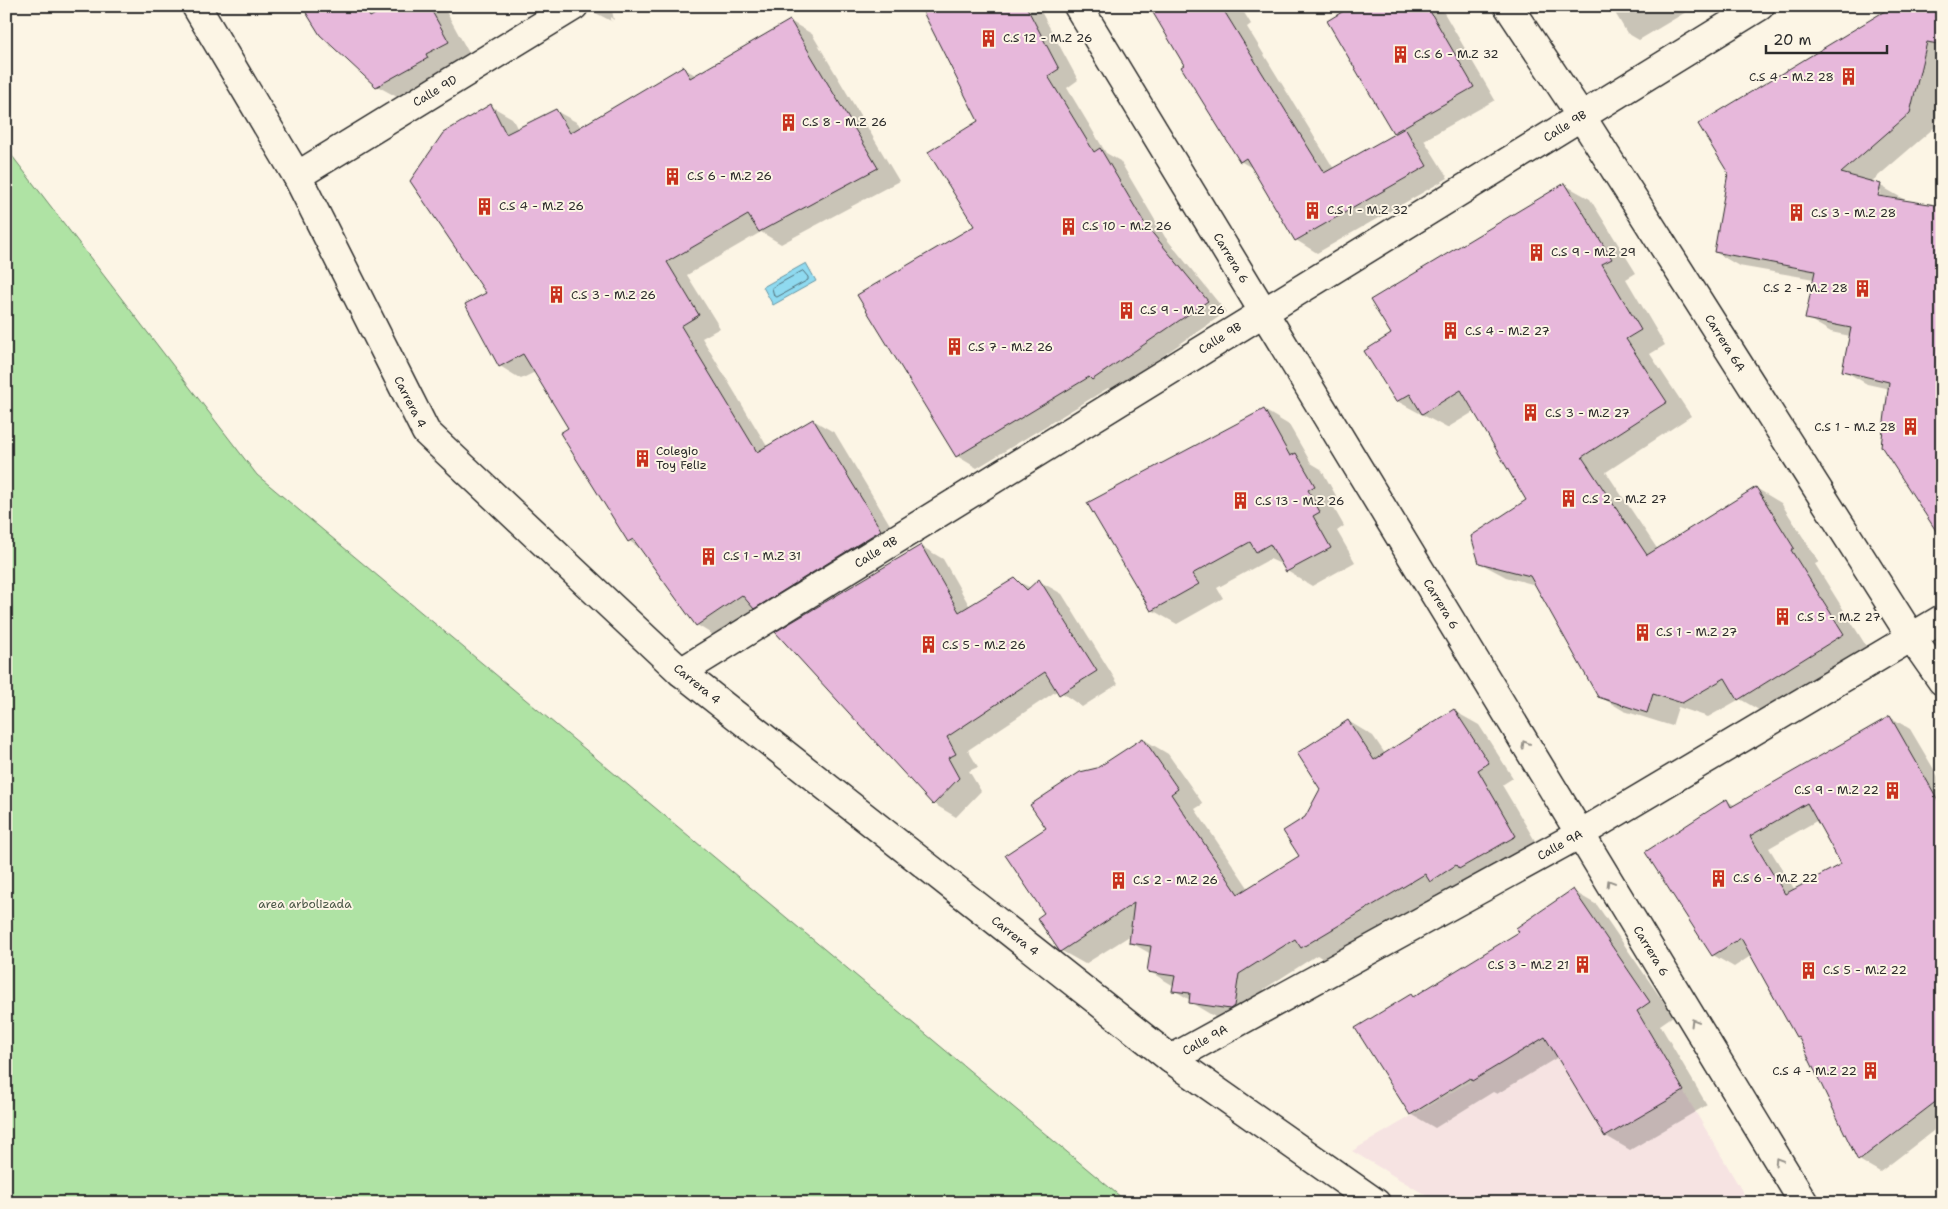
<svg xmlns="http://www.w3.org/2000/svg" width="1948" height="1209" viewBox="0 0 1948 1209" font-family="'Shantell Sans',sans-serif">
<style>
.built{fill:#f6e3e2}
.green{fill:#afe3a4;stroke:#6d8768}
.water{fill:#8fdaf0;stroke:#6794a1}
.shadow{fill:#0003;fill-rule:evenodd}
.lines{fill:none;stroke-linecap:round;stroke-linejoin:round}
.shore{stroke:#53717a;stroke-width:1}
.building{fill:#e7b8db;stroke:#2b2b2b;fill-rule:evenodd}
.minor-casing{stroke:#2b2b2b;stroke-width:31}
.major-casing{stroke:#2b2b2b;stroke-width:31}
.minor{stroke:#fcf5e5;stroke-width:28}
.major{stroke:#fcf5e5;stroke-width:28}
.oneway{stroke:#949088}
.labels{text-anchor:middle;stroke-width:4;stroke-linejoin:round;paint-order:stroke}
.poi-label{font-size:12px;fill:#2b2b2b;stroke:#fcf5e5;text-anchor:start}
.street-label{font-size:12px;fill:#2b2b2b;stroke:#fcf5e5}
.park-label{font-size:12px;fill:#4c5949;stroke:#fcf5e5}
</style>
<rect width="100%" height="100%" fill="#fcf5e5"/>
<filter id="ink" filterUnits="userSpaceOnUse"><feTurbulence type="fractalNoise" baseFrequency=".02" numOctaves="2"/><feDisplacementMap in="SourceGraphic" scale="10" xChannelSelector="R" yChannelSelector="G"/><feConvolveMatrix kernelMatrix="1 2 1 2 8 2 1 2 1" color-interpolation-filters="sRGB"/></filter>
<g filter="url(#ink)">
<path class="built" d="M1471,964L1641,1019L1749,1203H1439L1352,1151L1522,1051Z"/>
<path class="green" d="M6,148L257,475L1128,1203H6Z"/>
<path class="water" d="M806,263L816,281L773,305L763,287Z"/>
<path class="shadow" d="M303,6H443L470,55L447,67L449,71L399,98L377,86Z
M589,6H611L614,20L610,17V20L613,22L590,10Z
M921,6H1038L1078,80L1067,88L1106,153L1120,161L1165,237L1226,312L1112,391L1108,388L977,468L957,456L859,296L976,226L980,121Z
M1150,6H1240L1251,24L1247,27L1334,169L1396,134L1393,132L1337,6H1440L1495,100L1424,140L1448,178L1317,253L1296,240L1254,169L1240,161Z
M1611,6H1696L1639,40L1627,33Z
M1942,6V95L1935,127L1870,183L1881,186L1905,200L1890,389L1867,384L1843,370L1850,336L1831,332L1807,318L1814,279L1739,266L1715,252ZM1878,190H1881L1878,203L1875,202Z
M790,21L812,34L899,181L781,244L761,232L687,275L720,328L702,338L768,448L813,420L835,433L901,543L718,638L697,625L643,550L629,541L570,428L535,372L521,379L500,366L487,293L491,106L512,118L518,130L556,111L578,123L581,128L683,68L697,76Z
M1565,185L1590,199L1636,273L1626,279L1665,345L1650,354L1691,416L1606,472L1658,550L1756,488L1781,503L1819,562L1815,564L1868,649L1764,713L1740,699L1708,717L1678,707L1672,726L1624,711L1599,696L1536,585L1506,577L1480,563L1527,500L1475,411L1447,428L1397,401L1393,334Z
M1264,410L1289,425L1311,463L1321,469L1339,501L1332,505L1344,526L1337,531L1355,562L1312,586L1287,571L1283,565L1270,559L1217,588L1223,598L1177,624L1152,610Z
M921,546L943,559L970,607L1015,580L1031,588L1039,581L1062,594L1118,684L1082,707L1058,690L968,750L978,767L969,771L981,791L956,817L934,804L777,632Z
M1454,711L1479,725L1513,778L1502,785L1541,851L1456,896L1447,890L1328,962L1317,955L1264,989L1259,1021L1256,1023L1215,1017L1190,1002V1000L1174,990V986L1149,971L1151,954L1130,942L1131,935L1085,964L1060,950L1046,914L1048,828L1097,769L1143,739L1168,754L1203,804L1195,809L1249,889L1301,857L1306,818L1322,789L1348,721L1373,736L1386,755Z
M1890,717L1910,729L1942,783V1124L1880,1172L1859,1160L1801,1038L1797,1036L1752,955L1734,967L1713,955L1647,853L1727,801L1736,806ZM1818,820L1843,865L1795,890L1769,848Z
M1573,891L1597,905L1673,1016L1660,1025L1707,1105L1630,1150L1606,1136L1558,1057L1497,1094L1493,1092L1435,1128L1411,1114V996L1415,998L1521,932Z"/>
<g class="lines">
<path class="shore" d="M803,271L808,277V280L777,297L774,296L772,288Z"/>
</g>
<path class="building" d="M302,6H363L370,17L390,6H429L449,42L426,54L428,58L376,87L320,35Z
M920,6H1026L1059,69L1048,76L1094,152L1100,148L1145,224L1208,301L1092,380L1089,377L956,457L857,295L974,226L928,152L978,121Z
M1149,6H1221L1324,173L1405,128L1427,166L1295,241L1246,158L1240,162L1181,67L1184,65Z
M1352,6H1427L1474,87L1393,133L1327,21Z
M1893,6H1942L1938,44L1927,42L1910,113L1841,173L1881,184L1878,196L1942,206V540L1881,446L1889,382L1842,371L1851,328L1805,319L1815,271L1714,252L1728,173L1698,124Z
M790,20L878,168L759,232L748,215L667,262L699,315L681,326L757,452L813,419L881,530L754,609L742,595L696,626L633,539L628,542L560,433L568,428L523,354L499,367L465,304L486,293L410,181L443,133L491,104L506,134L556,109L570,133L683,66L690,78Z
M1565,183L1612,259L1602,264L1641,330L1626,339L1667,402L1582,457L1647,555L1756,487L1794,548L1791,550L1844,634L1738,700L1725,678L1682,703L1653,694L1647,713L1598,697L1530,576L1479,563L1471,536L1526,500L1461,390L1422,414L1410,394L1396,402L1364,351L1391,334L1370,300Z
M1264,409L1290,456L1296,453L1315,486L1308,490L1320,512L1313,516L1331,548L1286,572L1270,544L1256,552L1250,542L1192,574L1199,584L1151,611L1087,503Z
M921,545L959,612L1015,578L1027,590L1039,579L1097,671L1059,695L1045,672L947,737L956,754L948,758L959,778L933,805L775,632Z
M1454,709L1489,763L1478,770L1516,836L1459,869L1456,865L1430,882L1425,874L1301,948L1295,939L1239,974L1234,1006L1230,1009L1189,1003L1190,993L1172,991L1175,976L1147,972L1151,946L1129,943L1134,903L1060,952L1037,918L1044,913L1005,855L1046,828L1030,805L1080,772L1097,768L1143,738L1178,789L1171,794L1238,894L1299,856L1283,831L1305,817L1320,789L1297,753L1348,720L1374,760Z
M1890,716L1942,807V1097L1858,1161L1798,1036L1796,1037L1741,938L1712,956L1645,852L1727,799L1731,807ZM1807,803L1841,864L1785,894L1750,836Z
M1573,889L1650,1002L1637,1011L1684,1091L1605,1137L1545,1037L1472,1081L1470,1078L1410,1115L1355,1028L1411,994L1413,997L1519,932L1516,928Z"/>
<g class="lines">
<defs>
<path id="minor" d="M1078,6L1804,1203
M1508,6L1581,116L1912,638L1942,681
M297,176L574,6
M681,672L1760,6
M1171,1059L1580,834L1942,619"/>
<path id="major" d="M196,6L297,176L426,432L681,672L1171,1059L1376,1203"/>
</defs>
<use href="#minor" class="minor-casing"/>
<use href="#major" class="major-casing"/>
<use href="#minor" class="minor"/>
<use href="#major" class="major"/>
</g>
<defs><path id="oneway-chevron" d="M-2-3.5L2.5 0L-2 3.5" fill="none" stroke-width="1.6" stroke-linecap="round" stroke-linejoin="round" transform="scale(1.25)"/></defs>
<g class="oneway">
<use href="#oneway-chevron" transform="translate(1525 744) rotate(-121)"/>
<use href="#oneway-chevron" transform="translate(1610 883) rotate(-121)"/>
<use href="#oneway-chevron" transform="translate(1694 1022) rotate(-121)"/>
<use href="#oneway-chevron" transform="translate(1778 1161) rotate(-121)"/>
</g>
</g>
<defs>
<symbol id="building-bare" viewBox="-9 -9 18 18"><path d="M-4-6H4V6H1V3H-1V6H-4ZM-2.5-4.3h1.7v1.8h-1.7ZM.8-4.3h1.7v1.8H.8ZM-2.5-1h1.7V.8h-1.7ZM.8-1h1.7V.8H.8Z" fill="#c8321e" stroke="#fcf5e5" stroke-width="2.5" paint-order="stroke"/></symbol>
</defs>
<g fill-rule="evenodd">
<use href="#building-bare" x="976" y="26" width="25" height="25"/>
<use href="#building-bare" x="1388" y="42" width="25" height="25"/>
<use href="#building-bare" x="1836" y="64" width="25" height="25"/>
<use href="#building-bare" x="776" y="110" width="25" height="25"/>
<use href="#building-bare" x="660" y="164" width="25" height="25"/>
<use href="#building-bare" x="472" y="194" width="25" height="25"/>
<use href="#building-bare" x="1300" y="198" width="25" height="25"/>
<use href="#building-bare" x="1784" y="200" width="25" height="25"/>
<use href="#building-bare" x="1056" y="214" width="25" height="25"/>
<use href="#building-bare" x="1524" y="240" width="25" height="25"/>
<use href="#building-bare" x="1850" y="276" width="25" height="25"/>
<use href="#building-bare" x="544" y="282" width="25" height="25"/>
<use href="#building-bare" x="1114" y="298" width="25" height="25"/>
<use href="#building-bare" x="1438" y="318" width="25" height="25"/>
<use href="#building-bare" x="942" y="334" width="25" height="25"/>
<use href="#building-bare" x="1518" y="400" width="25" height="25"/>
<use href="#building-bare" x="1898" y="414" width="25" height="25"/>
<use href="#building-bare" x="630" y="446" width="25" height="25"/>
<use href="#building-bare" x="1556" y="486" width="25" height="25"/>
<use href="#building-bare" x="1228" y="488" width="25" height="25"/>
<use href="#building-bare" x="696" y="544" width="25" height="25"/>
<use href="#building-bare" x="1770" y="604" width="25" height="25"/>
<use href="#building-bare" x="1630" y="620" width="25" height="25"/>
<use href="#building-bare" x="916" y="632" width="25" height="25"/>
<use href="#building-bare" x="1880" y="778" width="25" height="25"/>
<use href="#building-bare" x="1706" y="866" width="25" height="25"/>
<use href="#building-bare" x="1106" y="868" width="25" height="25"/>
<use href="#building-bare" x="1570" y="952" width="25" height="25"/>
<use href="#building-bare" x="1796" y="958" width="25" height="25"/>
<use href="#building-bare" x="1858" y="1058" width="25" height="25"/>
</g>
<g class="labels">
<g class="poi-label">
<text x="1003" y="42">C.S 12 - M.Z 26</text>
<text x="1414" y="58">C.S 6 - M.Z 32</text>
<text x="1834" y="81" text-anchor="end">C.S 4 - M.Z 28</text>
<text x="802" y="126">C.S 8 - M.Z 26</text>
<text x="687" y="180">C.S 6 - M.Z 26</text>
<text x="499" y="210">C.S 4 - M.Z 26</text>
<text x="1327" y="214">C.S 1 - M.Z 32</text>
<text x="1811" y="217">C.S 3 - M.Z 28</text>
<text x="1082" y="230">C.S 10 - M.Z 26</text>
<text x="1551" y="256">C.S 9 - M.Z 29</text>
<text x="1848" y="292" text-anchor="end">C.S 2 - M.Z 28</text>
<text x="571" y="299">C.S 3 - M.Z 26</text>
<text x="1140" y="314">C.S 9 - M.Z 26</text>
<text x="1465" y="335">C.S 4 - M.Z 27</text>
<text x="968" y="351">C.S 7 - M.Z 26</text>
<text x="1545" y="417">C.S 3 - M.Z 27</text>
<text x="1896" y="431" text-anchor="end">C.S 1 - M.Z 28</text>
<text x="656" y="455">Colegio<tspan x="656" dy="14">Toy Feliz</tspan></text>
<text x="1582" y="503">C.S 2 - M.Z 27</text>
<text x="1255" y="505">C.S 13 - M.Z 26</text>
<text x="723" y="560">C.S 1 - M.Z 31</text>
<text x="1797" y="621">C.S 5 - M.Z 27</text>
<text x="1656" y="636">C.S 1 - M.Z 27</text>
<text x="942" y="649">C.S 5 - M.Z 26</text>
<text x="1879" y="794" text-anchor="end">C.S 9 - M.Z 22</text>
<text x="1733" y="882">C.S 6 - M.Z 22</text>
<text x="1133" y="884">C.S 2 - M.Z 26</text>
<text x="1569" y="969" text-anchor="end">C.S 3 - M.Z 21</text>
<text x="1823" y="974">C.S 5 - M.Z 22</text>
<text x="1857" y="1075" text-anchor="end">C.S 4 - M.Z 22</text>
</g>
<g class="street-label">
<text transform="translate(435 91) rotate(-31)" y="4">Calle 9D</text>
<text transform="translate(1565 126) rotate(-32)" y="4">Calle 9B</text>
<text transform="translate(1231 258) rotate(59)" y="4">Carrera 6</text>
<text transform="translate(1220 338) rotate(-32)" y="4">Calle 9B</text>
<text transform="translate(1725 343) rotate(58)" y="4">Carrera 6A</text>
<text transform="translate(410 402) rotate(63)" y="4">Carrera 4</text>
<text transform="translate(876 552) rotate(-32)" y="4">Calle 9B</text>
<text transform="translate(1441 604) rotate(59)" y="4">Carrera 6</text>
<text transform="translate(697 684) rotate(39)" y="4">Carrera 4</text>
<text transform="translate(1560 845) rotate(-29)" y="4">Calle 9A</text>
<text transform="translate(1015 936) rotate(38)" y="4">Carrera 4</text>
<text transform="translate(1651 951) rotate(59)" y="4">Carrera 6</text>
<text transform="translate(1205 1040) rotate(-29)" y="4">Calle 9A</text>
</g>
<g class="park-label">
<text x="305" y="908">area arbolizada</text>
</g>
</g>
<rect width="1948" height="1209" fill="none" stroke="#fcf5e5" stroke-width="25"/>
<rect x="12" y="12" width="1923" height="1184" fill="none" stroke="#2b2b2b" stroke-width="2" filter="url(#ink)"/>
<path d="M1766 45v8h121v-8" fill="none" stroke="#2b2b2b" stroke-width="2.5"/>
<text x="1773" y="45" font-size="15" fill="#2b2b2b" stroke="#fcf5e5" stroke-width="4" paint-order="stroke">20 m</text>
</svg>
